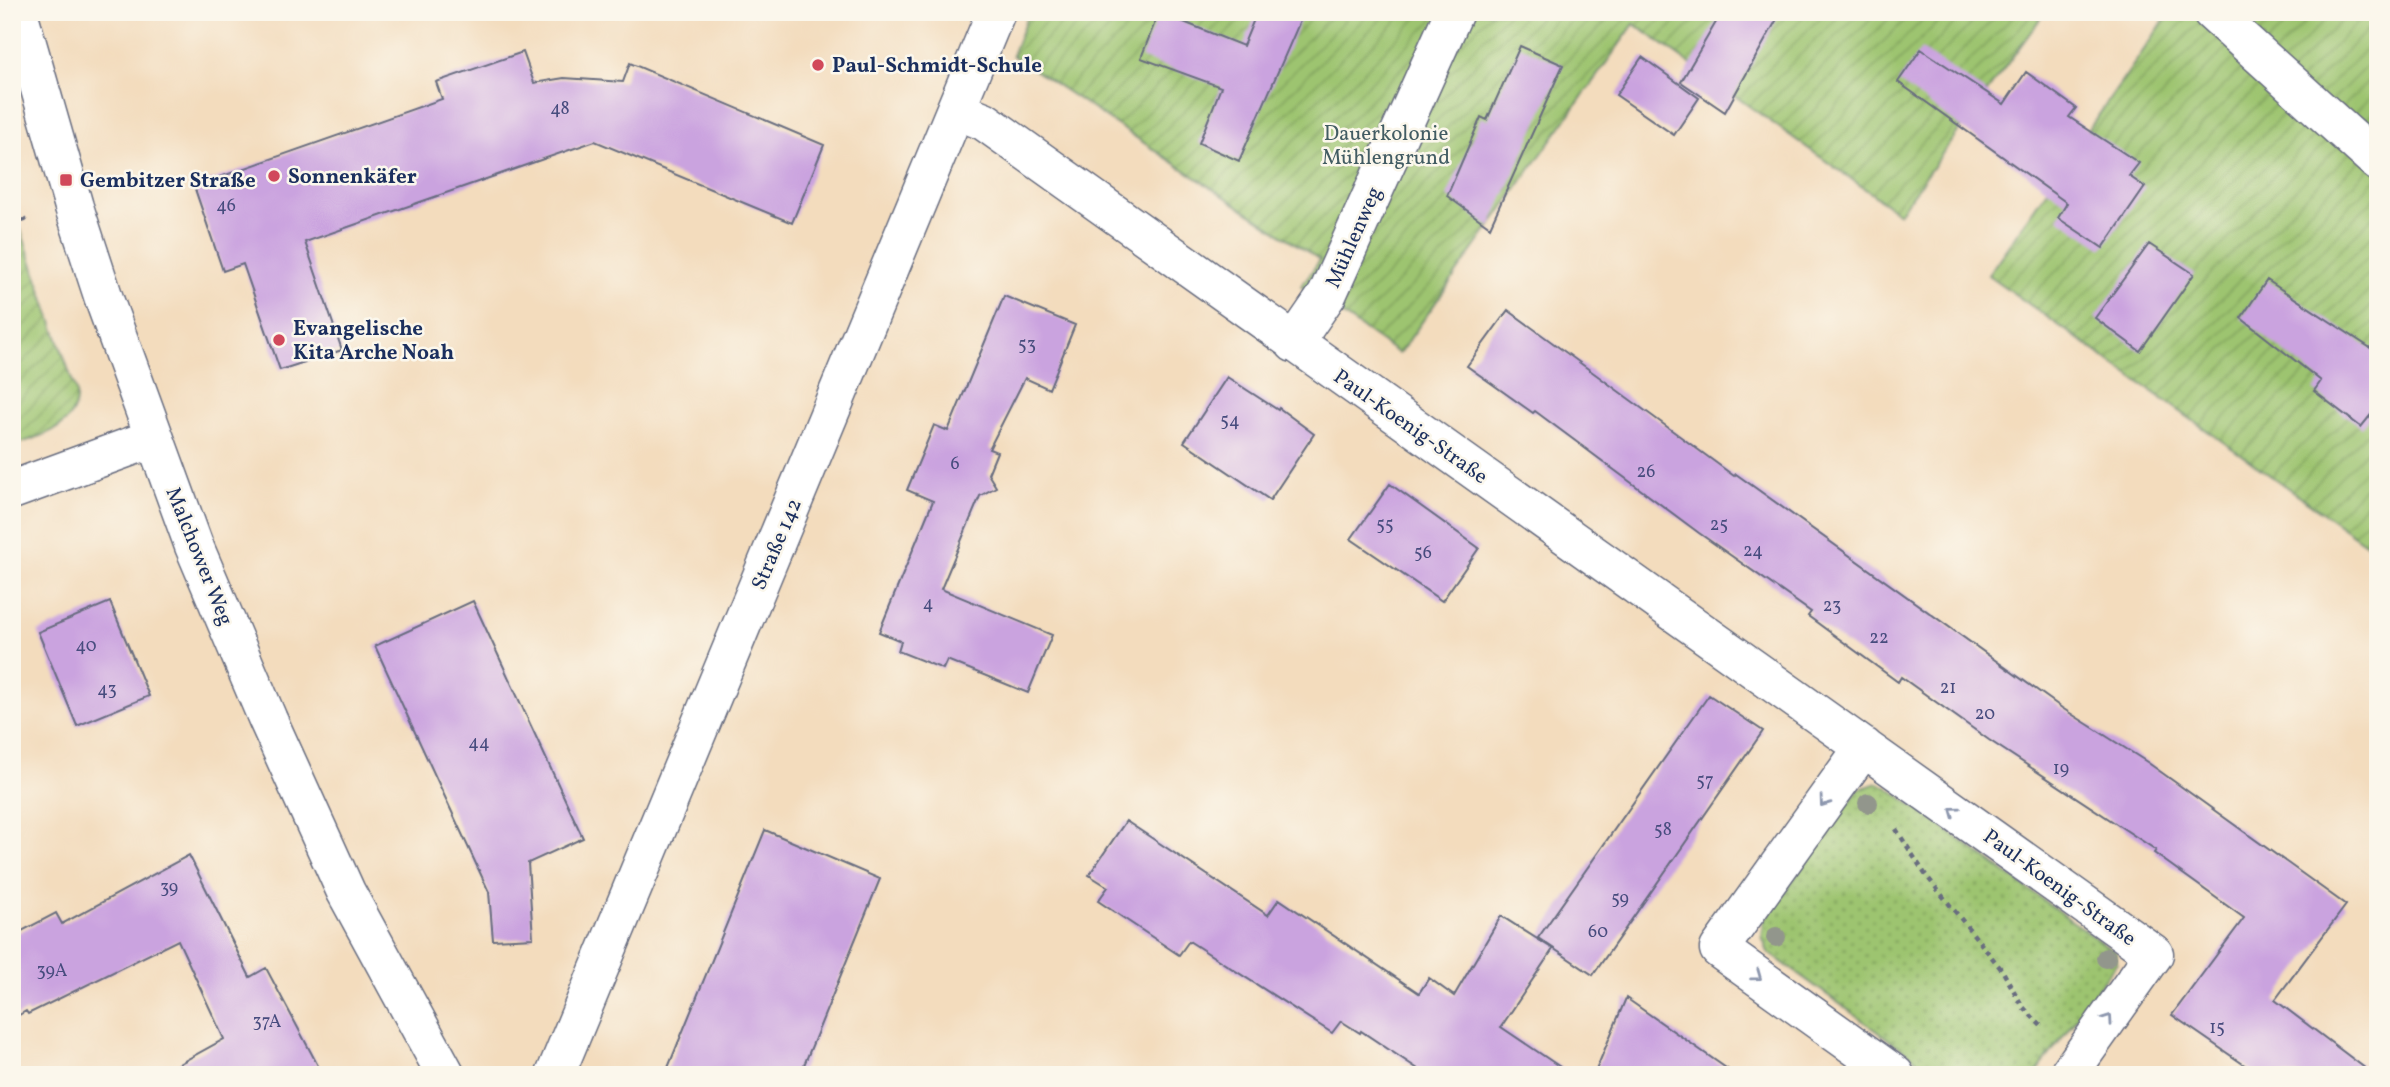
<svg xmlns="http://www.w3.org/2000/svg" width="2390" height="1087" viewBox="0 0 2390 1087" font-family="Vollkorn,serif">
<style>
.grass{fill:url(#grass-dots);stroke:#5c7a66;stroke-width:2}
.garden{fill:url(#garden-furrows);stroke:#5c7a66;stroke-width:2}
.building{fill:#caa3df}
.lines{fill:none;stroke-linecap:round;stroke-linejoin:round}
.minor-casing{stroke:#676c7f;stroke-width:41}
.path{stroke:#676c7f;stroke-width:4.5;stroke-dasharray:5 5;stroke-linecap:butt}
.minor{stroke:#fff;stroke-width:38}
.tree{fill:#92968c}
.oneway{stroke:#8d97ae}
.poi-dot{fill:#d1495b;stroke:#fbf7ec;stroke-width:2.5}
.labels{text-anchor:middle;stroke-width:5;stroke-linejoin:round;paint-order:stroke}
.number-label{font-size:18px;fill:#474c7e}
.poi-label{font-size:21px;font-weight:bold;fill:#1b2f5e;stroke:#fbf7ec;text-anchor:start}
.park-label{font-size:21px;fill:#425c63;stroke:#fbf7ec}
.street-label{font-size:21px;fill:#1b2f5e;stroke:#fbf7ec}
</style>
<defs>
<pattern id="grass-dots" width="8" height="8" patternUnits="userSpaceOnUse" patternTransform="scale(1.75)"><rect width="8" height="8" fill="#9dc46f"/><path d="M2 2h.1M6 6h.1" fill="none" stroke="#7fa05e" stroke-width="1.8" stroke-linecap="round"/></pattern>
<pattern id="garden-furrows" width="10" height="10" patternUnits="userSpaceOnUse" patternTransform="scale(1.75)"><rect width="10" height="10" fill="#9dc46f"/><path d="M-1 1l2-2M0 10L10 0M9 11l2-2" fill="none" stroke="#7fa05e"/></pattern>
</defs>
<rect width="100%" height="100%" fill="#fbf7ec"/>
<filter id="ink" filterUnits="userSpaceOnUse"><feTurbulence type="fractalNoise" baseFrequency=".0143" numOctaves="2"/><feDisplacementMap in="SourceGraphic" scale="14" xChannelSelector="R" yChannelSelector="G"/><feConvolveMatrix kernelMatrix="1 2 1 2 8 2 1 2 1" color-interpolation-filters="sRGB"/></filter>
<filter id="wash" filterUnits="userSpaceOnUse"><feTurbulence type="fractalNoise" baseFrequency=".00686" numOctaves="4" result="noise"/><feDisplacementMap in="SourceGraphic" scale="28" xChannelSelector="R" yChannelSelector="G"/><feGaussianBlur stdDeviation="1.57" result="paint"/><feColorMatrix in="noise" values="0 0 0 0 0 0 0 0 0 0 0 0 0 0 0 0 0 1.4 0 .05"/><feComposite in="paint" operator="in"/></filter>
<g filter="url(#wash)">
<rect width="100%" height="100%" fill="#f3dcbd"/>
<path class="grass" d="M1878,783L1887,787L2116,953L2117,962L2114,966L2035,1075H1938L1768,952L1762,937L1764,921L1859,789Z"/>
<path class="garden" d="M1029,12H2045L1899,213L1634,24L1399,354L1301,286L1320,260L1012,55Z
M2170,12H2378V552L1988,275Z
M12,204L76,392C79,429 39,436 12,446Z"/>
<g id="blocks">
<path class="building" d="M1159,12L1243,46L1257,12H1304L1239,161L1199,143L1221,87L1141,58Z
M1722,12H1781L1725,112L1681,82Z
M1520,46L1563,65L1490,227L1447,196L1481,117L1487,120Z
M1921,49L2004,104L2026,72L2076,108L2069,117L2139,163L2129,176L2145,187L2103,248L2058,218L2067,203L1898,82Z
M523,52L534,83L564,78L623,82L630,63L824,145L792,223L595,141L305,242L342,350L280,370L243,264L223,271L194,186L442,99L436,82Z
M1642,57L1699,98L1674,135L1616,95Z
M2149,244L2194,274L2140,351L2095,318Z
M2267,280L2378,353V406L2361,427L2314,391L2321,381L2241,318Z
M1004,296L1075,325L1049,389L1025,378L989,449L997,452L988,474L996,487L980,496L941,589L1052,635L1028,693L947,660L943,669L898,651L901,641L879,632L933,501L907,490L934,425L948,431Z
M1508,310L1734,476L1736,474L2062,708L2147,762L2346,905L2275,1000L2374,1075H2259L2172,1015L2244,918L2154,853L2156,850L1989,740L1901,677L1898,682L1808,616L1811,612L1699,533L1535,411L1533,413L1467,366Z
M1227,377L1278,410L1279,408L1314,434L1270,500L1184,442Z
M1390,484L1479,548L1442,601L1351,539Z
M473,601L583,838L528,863L533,938L493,940L489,892L375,646Z
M110,602L149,696L77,726L38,632Z
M1709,695L1763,731L1593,975L1538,938Z
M1126,821L1268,915L1279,899L1419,993L1429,978L1454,996L1501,916L1553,949L1501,1027L1572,1075H1427L1361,1031L1360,1033L1341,1021L1332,1033L1189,941L1179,955L1098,901L1108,887L1089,875Z
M765,830L880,879L800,1075H665Z
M189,855L250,977L266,968L323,1075H159L224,1039L178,940L28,1014L26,1011L12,1019V936L56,913L62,924Z
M1626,998L1736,1075H1594Z"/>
</g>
</g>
<g filter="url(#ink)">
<use href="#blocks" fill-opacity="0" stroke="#676c7f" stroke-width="2"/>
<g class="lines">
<defs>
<path id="minor" d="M18,12L74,207L105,302L194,546L268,720L346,892L446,1075
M2212,12L2378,162
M956,110L984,121L2154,954L2068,1075
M1294,343L1327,295L1454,12
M12,490L154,438
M1864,747L1719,949L1895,1075
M555,1075L996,12"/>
</defs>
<use href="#minor" class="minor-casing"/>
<path class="path" d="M12,222L25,220L29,216
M1896,829L1925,874L2002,970L2023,1007L2044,1029"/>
<use href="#minor" class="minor"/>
</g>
<g class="tree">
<circle cx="1868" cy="803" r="10"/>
<circle cx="1776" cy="937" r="10"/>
<circle cx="2106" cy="958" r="10"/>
</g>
<defs><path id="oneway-chevron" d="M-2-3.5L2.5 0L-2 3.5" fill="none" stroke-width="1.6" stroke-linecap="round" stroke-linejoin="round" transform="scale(1.75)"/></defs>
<g class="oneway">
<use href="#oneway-chevron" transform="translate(1824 802) rotate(126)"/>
<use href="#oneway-chevron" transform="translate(1954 811) rotate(-144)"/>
<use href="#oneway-chevron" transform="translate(1757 976) rotate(36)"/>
<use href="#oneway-chevron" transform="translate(2108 1019) rotate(-55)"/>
</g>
</g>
<g class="poi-dot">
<circle cx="818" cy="65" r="7"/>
<circle cx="274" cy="176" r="7"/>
<rect x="59" y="173" width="14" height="14" rx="3.5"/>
<circle cx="279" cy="340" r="7"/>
</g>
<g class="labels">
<g class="number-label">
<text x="560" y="114">48</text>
<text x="226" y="211">46</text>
<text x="1027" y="350">53</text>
<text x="1230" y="426">54</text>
<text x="955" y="469">6</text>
<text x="1646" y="477">26</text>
<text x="1385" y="530">55</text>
<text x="1719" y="530">25</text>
<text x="1753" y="556">24</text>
<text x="1423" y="558">56</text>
<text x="928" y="609">4</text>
<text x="1832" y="611">23</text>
<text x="1879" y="643">22</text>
<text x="86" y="651">40</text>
<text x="1948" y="693">21</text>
<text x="107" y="695">43</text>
<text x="1985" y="719">20</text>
<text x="479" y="748">44</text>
<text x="2061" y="774">19</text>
<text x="1705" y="786">57</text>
<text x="1663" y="835">58</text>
<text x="169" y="893">39</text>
<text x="1620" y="904">59</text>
<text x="1598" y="937">60</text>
<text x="52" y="976">39A</text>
<text x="267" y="1027">37A</text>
<text x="2217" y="1033">15</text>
</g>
<g class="poi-label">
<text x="832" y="72">Paul-Schmidt-Schule</text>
<text x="288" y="183">Sonnenkäfer</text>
<text x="80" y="187">Gembitzer Straße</text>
<text x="293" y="335">Evangelische<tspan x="293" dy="24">Kita Arche Noah</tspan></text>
</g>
<g class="park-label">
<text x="1386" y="140">Dauerkolonie<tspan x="1386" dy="24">Mühlengrund</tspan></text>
</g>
<g class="street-label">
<text transform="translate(1353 237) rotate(-66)" y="7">Mühlenweg</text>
<text transform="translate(1411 426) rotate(35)" y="7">Paul-Koenig-Straße</text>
<text transform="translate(776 544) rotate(-67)" y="7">Straße 142</text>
<text transform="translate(200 556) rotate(68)" y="7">Malchower Weg</text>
<text transform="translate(2060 887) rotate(36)" y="7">Paul-Koenig-Straße</text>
</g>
</g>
<rect width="2390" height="1087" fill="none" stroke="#fbf7ec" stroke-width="42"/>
</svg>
